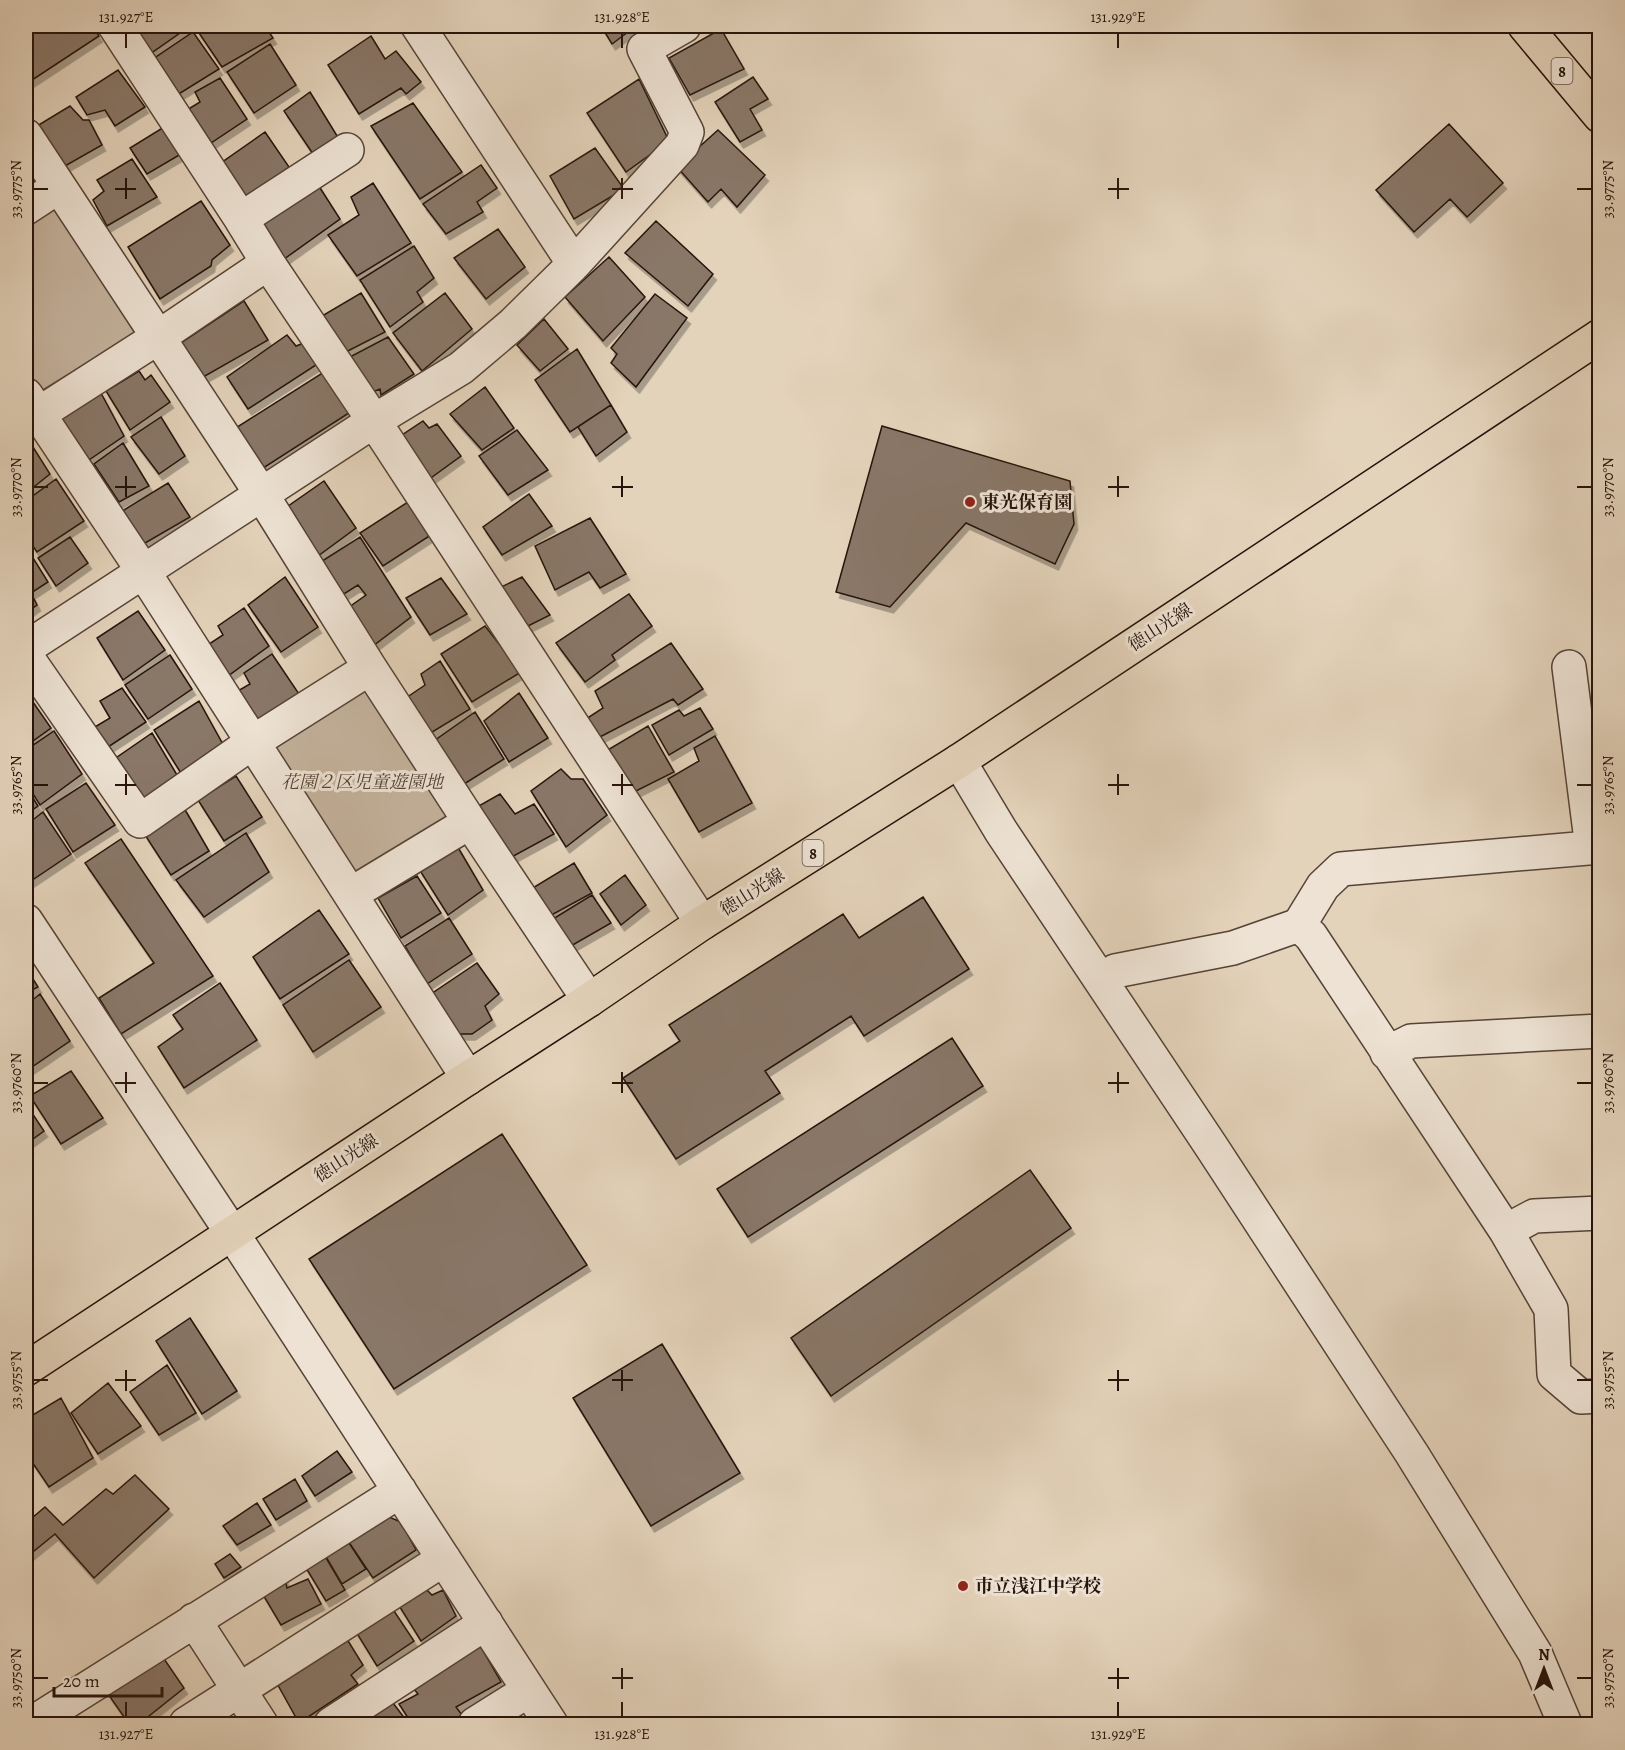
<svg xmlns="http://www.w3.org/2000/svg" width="1625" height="1750" viewBox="0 0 1625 1750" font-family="Alegreya,'Noto Serif JP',serif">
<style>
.green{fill:#c4b29d;stroke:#756254;stroke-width:1.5}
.building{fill:#897767;stroke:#26130b;stroke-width:1.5;filter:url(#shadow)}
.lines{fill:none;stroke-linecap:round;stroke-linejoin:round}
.minor-casing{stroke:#564337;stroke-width:36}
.major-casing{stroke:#26130b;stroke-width:36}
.minor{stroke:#ede2d3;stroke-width:33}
.major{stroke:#e4d3bb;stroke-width:33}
.ticks{fill:none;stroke:#26130b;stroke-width:2}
.poi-dot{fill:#8f2418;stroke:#ede2d3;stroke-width:2}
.labels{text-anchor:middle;stroke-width:6;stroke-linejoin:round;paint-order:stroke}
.shield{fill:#ede2d3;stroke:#625147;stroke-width:1.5}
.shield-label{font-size:16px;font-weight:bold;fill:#26130b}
.poi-label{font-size:18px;font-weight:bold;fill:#26130b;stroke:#ede2d3;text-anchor:start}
.street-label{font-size:18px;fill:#26130b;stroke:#ede2d3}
.park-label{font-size:18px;font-style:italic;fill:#554337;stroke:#ede2d3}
.neatline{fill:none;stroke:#26130b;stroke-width:2}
.ticks-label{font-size:15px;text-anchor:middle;fill:#26130b}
</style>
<defs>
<filter id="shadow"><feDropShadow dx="3.5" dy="6" stdDeviation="0" flood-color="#0004"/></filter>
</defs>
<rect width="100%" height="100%" fill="#e4d3bb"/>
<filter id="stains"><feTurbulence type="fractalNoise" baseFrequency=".00333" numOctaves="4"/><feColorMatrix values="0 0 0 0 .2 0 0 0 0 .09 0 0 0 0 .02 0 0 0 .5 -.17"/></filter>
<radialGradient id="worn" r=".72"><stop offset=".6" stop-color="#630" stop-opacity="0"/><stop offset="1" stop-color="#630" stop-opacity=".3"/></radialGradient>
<path class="green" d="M54,198L140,331L41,391L26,367V217Z
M365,683L452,820L359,879L272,743Z"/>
<path class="building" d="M37,26H92L99,36L26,84V28L28,32Z
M133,26H190L147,56Z
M203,26H265L273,38L222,67L197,30Z
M601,26H636L612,44Z
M721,29L744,69L690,95L669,58Z
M193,32L219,69L174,97L150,61Z
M371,36L385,59L396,51L421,82L406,94L401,88L359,114L328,65Z
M270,44L296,85L254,113L227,72Z
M118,70L145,107L115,126L105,110L87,115L76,97Z
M753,77L768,99L750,109L762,130L740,142L715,102Z
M220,78L247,119L211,143L187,110L200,102L195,92Z
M639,79L669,141L626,172L587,113Z
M310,92L339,139L315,157L284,111Z
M413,103L462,172L420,199L371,126Z
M70,106L83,120H89L102,145L58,170L32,129Z
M1449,124L1503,183L1467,217L1450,199L1414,232L1376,190Z
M164,127L181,154L147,174L130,148Z
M718,130L765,175L737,207L721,189L708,202L677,167Z
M265,132L289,167L242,203L218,165Z
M595,148L624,189L574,219L550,176Z
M132,159L157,197L107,226L93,200L104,191L97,180Z
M481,165L497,188L477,202L483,212L446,234L423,204Z
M315,180L340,219L280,262L254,221Z
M373,183L411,243L357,276L328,235L359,215L351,197Z
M201,201L230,245L212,260L211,266L160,299L128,247Z
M656,221L713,274L688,306L625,253Z
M498,229L525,267L486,299L454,258Z
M414,246L434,278L417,292L423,302L390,327L360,280Z
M609,257L645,297L603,341L565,297Z
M361,293L385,332L344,353L322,316Z
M445,293L472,329L422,371L393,333Z
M655,294L687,318L636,387L611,363L617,354L611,348Z
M244,301L268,340L198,380L181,343Z
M544,319L568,349L540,371L517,345Z
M287,335L296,346L304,343L319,363L248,409L227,377Z
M388,337L414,374L381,395L380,389L367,394L346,359Z
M577,349L611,405L570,432L535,380Z
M139,371L145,380L151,375L170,402L130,430L106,391Z
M324,372L352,411L257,472L231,431Z
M485,387L514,428L482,450L450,414Z
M101,393L124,436L86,462L59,420Z
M611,405L627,432L596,456L578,427Z
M161,417L185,456L159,474L131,437Z
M423,421L429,428L437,424L461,456L428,480L399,437Z
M882,426L1070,481L1074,524L1055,564L966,523L890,607L836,592Z
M517,430L548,470L508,495L479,456Z
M26,436L50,474L26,493Z
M123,443L149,486L119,502L94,464Z
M56,479L84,521L37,552L26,536V501Z
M324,481L356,528L314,559L284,509Z
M168,483L190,517L140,546L119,513Z
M529,494L552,526L502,555L483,527Z
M411,500L434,533L383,566L360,533Z
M590,518L626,574L600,588L589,572L555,590L535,546Z
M70,537L88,563L56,586L38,558Z
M360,537L411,617L365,652L345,610L366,595L358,585L339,597L319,563Z
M33,558L48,582L31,593L37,605L26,613V563Z
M285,577L318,627L281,652L248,605Z
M522,577L550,615L522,629L495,590Z
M441,578L467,614L430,635L406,598Z
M629,594L652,626L612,655L615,660L585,682L556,643Z
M244,608L269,646L224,679L203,648L223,635L218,626Z
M138,611L165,650L123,680L97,638Z
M485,626L521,672L472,702L441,654Z
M671,643L703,689L678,705L673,699L598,738L586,719L603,708L595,691Z
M272,654L299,694L256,725L236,692L250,684L244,673Z
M170,655L192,689L148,719L125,685Z
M440,661L470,709L429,734L406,698L425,685L421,674Z
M122,688L146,722L102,751L85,733L110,718L100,701Z
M26,692L51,728L26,746Z
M519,693L548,738L509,762L484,721Z
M199,701L225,748L184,778L154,730Z
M700,708L713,729L669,755L652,725L679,710L684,716Z
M475,712L504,759L461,786L431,743Z
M648,726L674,772L630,794L606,751Z
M54,731L82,774L40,805L26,783V750Z
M152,733L180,780L138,809L110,762Z
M715,736L752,803L699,832L668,779L699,761L694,748Z
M561,769L571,779H583L607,815L566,847L531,791Z
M236,776L262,817L224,841L198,800Z
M86,783L115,825L73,852L46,809Z
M26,787L38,806L26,814Z
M500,794L515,814L534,804L554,834L508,859L477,807Z
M184,808L209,851L171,875L145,835Z
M43,812L71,854L28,883L26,879V825Z
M246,833L269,872L204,917L176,880Z
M121,839L213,976L121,1034L99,998L154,963L85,863Z
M456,844L483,890L448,915L419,869Z
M574,863L592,893L546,918L531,889Z
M625,875L646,905L621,925L600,894Z
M417,876L441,913L401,938L378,898Z
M592,895L611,923L564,950L548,922Z
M923,897L969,969L864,1036L851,1016L765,1071L780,1093L676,1159L623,1078L680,1041L669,1025L843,914L859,938Z
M319,910L349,954L280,999L253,957Z
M449,918L472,954L427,984L405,946Z
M349,960L381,1007L313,1052L283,1005Z
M477,963L499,994L485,1006L492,1020L472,1034H456L431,994Z
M26,968L38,987L26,993Z
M220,983L257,1040L184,1088L158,1047L183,1029L173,1015Z
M40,994L70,1041L26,1071V1005Z
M952,1038L983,1086L748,1237L717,1189Z
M71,1071L103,1118L61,1144L30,1096Z
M26,1104L44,1131L26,1144Z
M502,1134L587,1265L394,1389L309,1259Z
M1030,1170L1071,1228L831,1396L791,1338Z
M190,1318L237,1391L202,1414L156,1341Z
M662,1344L740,1473L651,1526L573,1398Z
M167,1365L196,1413L159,1435L130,1392Z
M108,1383L141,1426L98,1454L71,1413Z
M61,1398L93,1458L49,1487L26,1453V1430L30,1426L26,1419Z
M337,1451L352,1472L315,1496L302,1476Z
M135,1475L169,1509L94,1578L55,1534L28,1556L26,1553V1523L45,1507L63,1525L106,1489L113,1494Z
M295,1479L307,1501L276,1520L263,1499Z
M257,1503L271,1525L237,1545L223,1526Z
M375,1511L401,1522L416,1550L373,1578L342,1532Z
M342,1532L366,1569L342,1584L319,1545Z
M322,1551L345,1590L326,1601L303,1563Z
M230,1554L241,1567L224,1578L215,1564Z
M284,1575L287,1588L308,1579L321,1604L281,1625L259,1588Z
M424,1587L432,1595L443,1590L456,1616L421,1641L398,1604Z
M388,1602L414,1641L377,1666L353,1627Z
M345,1636L363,1665L351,1675L358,1684L299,1723L274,1678Z
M477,1640L501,1682L456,1707L462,1715L450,1724H412L399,1704L418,1694L413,1688Z
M160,1653L184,1688L139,1724H129L108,1694Z
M390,1699L409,1724H347Z
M518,1714L525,1724H501Z"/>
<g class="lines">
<defs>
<path id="minor" d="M115,26L241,219L268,263L374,421L702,923
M418,26L574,264
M26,136L262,495L370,668L470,822L589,1000
M26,208L58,187
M241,219L347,150
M26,395L143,571L468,1078
M26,422L157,338L268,263
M26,648L374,421L461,368L513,324L574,264L682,145L687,132L644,49L684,26
M26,656L140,821L253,742L370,668
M1569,667L1592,848
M959,761L1001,831L1211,1146L1412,1454L1535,1653L1565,1724
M351,894L470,822
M26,921L232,1233L551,1724
M1299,925L1311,936L1506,1231L1551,1309L1554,1374L1581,1397L1600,1396
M1102,981L1115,971L1233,948L1299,925L1323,886L1341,869L1600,847
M1387,1053L1411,1041L1600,1031
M1506,1231L1534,1216L1600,1213
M194,1620L261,1724
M31,1724L400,1491
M186,1724L444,1559
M331,1724L486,1623
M475,1724L529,1690"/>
<path id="major" d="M1525,26L1600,116
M26,1369L468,1078L589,1000L702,923L959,761L1600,336"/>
</defs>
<use href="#minor" class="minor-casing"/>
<use href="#major" class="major-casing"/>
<use href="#minor" class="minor"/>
<use href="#major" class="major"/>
</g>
<path class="ticks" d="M126,33V48M622,33V48M1118,33V48M126,178V199M622,178V199M1118,178V199M33,189H48M115,189H136M612,189H633M1108,189H1129M1577,189H1592M126,476V497M622,476V497M1118,476V497M33,487H48M115,487H136M612,487H633M1108,487H1129M1577,487H1592M126,774V795M622,774V795M1118,774V795M33,785H48M115,785H136M612,785H633M1108,785H1129M1577,785H1592M126,1072V1093M622,1072V1093M1118,1072V1093M33,1083H48M115,1083H136M612,1083H633M1108,1083H1129M1577,1083H1592M126,1370V1391M622,1370V1391M1118,1370V1391M33,1380H48M115,1380H136M612,1380H633M1108,1380H1129M1577,1380H1592M622,1668V1689M1118,1668V1689M33,1678H48M612,1678H633M1108,1678H1129M1577,1678H1592M126,1702V1717M622,1702V1717M1118,1702V1717"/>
<g class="poi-dot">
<circle cx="970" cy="502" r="6"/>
<circle cx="963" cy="1586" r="6"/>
</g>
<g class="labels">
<g class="shield">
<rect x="1551.5" y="58" width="21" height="26" rx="4.5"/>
<rect x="802.5" y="840" width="21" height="26" rx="4.5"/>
</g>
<g class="shield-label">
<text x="1562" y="77">8</text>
<text x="813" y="859">8</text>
</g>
<g class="poi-label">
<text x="982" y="508">東光保育園</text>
<text x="975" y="1592">市立浅江中学校</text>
</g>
<g class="street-label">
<text transform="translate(1160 627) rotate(-33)" y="6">徳山光線</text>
<text transform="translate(752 892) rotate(-32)" y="6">徳山光線</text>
<text transform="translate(346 1158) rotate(-33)" y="6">徳山光線</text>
</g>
<g class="park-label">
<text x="362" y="788">花園２区児童遊園地</text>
</g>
</g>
<rect width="1625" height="1750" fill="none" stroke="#e4d3bb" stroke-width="66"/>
<g transform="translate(1544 1669)" stroke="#ede2d3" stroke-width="4.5" paint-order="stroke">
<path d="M0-4.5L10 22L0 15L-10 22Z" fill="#26130b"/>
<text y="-9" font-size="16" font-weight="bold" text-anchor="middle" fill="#26130b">N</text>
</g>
<path d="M54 1687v9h108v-9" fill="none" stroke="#26130b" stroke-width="3"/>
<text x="63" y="1687" font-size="18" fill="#26130b" stroke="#ede2d3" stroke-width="4.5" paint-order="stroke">20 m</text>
<rect x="33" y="33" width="1559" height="1684" class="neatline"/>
<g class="ticks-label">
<text x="126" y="22">131.927°E</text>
<text x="622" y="22">131.928°E</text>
<text x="1118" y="22">131.929°E</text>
<text transform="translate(16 189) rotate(-90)" y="5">33.9775°N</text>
<text transform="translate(1608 189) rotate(-90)" y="5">33.9775°N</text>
<text transform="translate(16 487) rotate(-90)" y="5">33.9770°N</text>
<text transform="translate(1608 487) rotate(-90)" y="5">33.9770°N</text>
<text transform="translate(16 785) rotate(-90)" y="5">33.9765°N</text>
<text transform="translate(1608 785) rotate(-90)" y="5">33.9765°N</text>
<text transform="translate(16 1083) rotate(-90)" y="5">33.9760°N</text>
<text transform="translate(1608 1083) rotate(-90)" y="5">33.9760°N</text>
<text transform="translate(16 1380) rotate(-90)" y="5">33.9755°N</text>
<text transform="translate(1608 1380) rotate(-90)" y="5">33.9755°N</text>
<text transform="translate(16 1678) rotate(-90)" y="5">33.9750°N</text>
<text transform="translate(1608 1678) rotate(-90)" y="5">33.9750°N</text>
<text x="126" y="1739">131.927°E</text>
<text x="622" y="1739">131.928°E</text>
<text x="1118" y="1739">131.929°E</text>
</g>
<rect width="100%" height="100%" filter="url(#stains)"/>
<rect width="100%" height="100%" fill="url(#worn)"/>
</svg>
